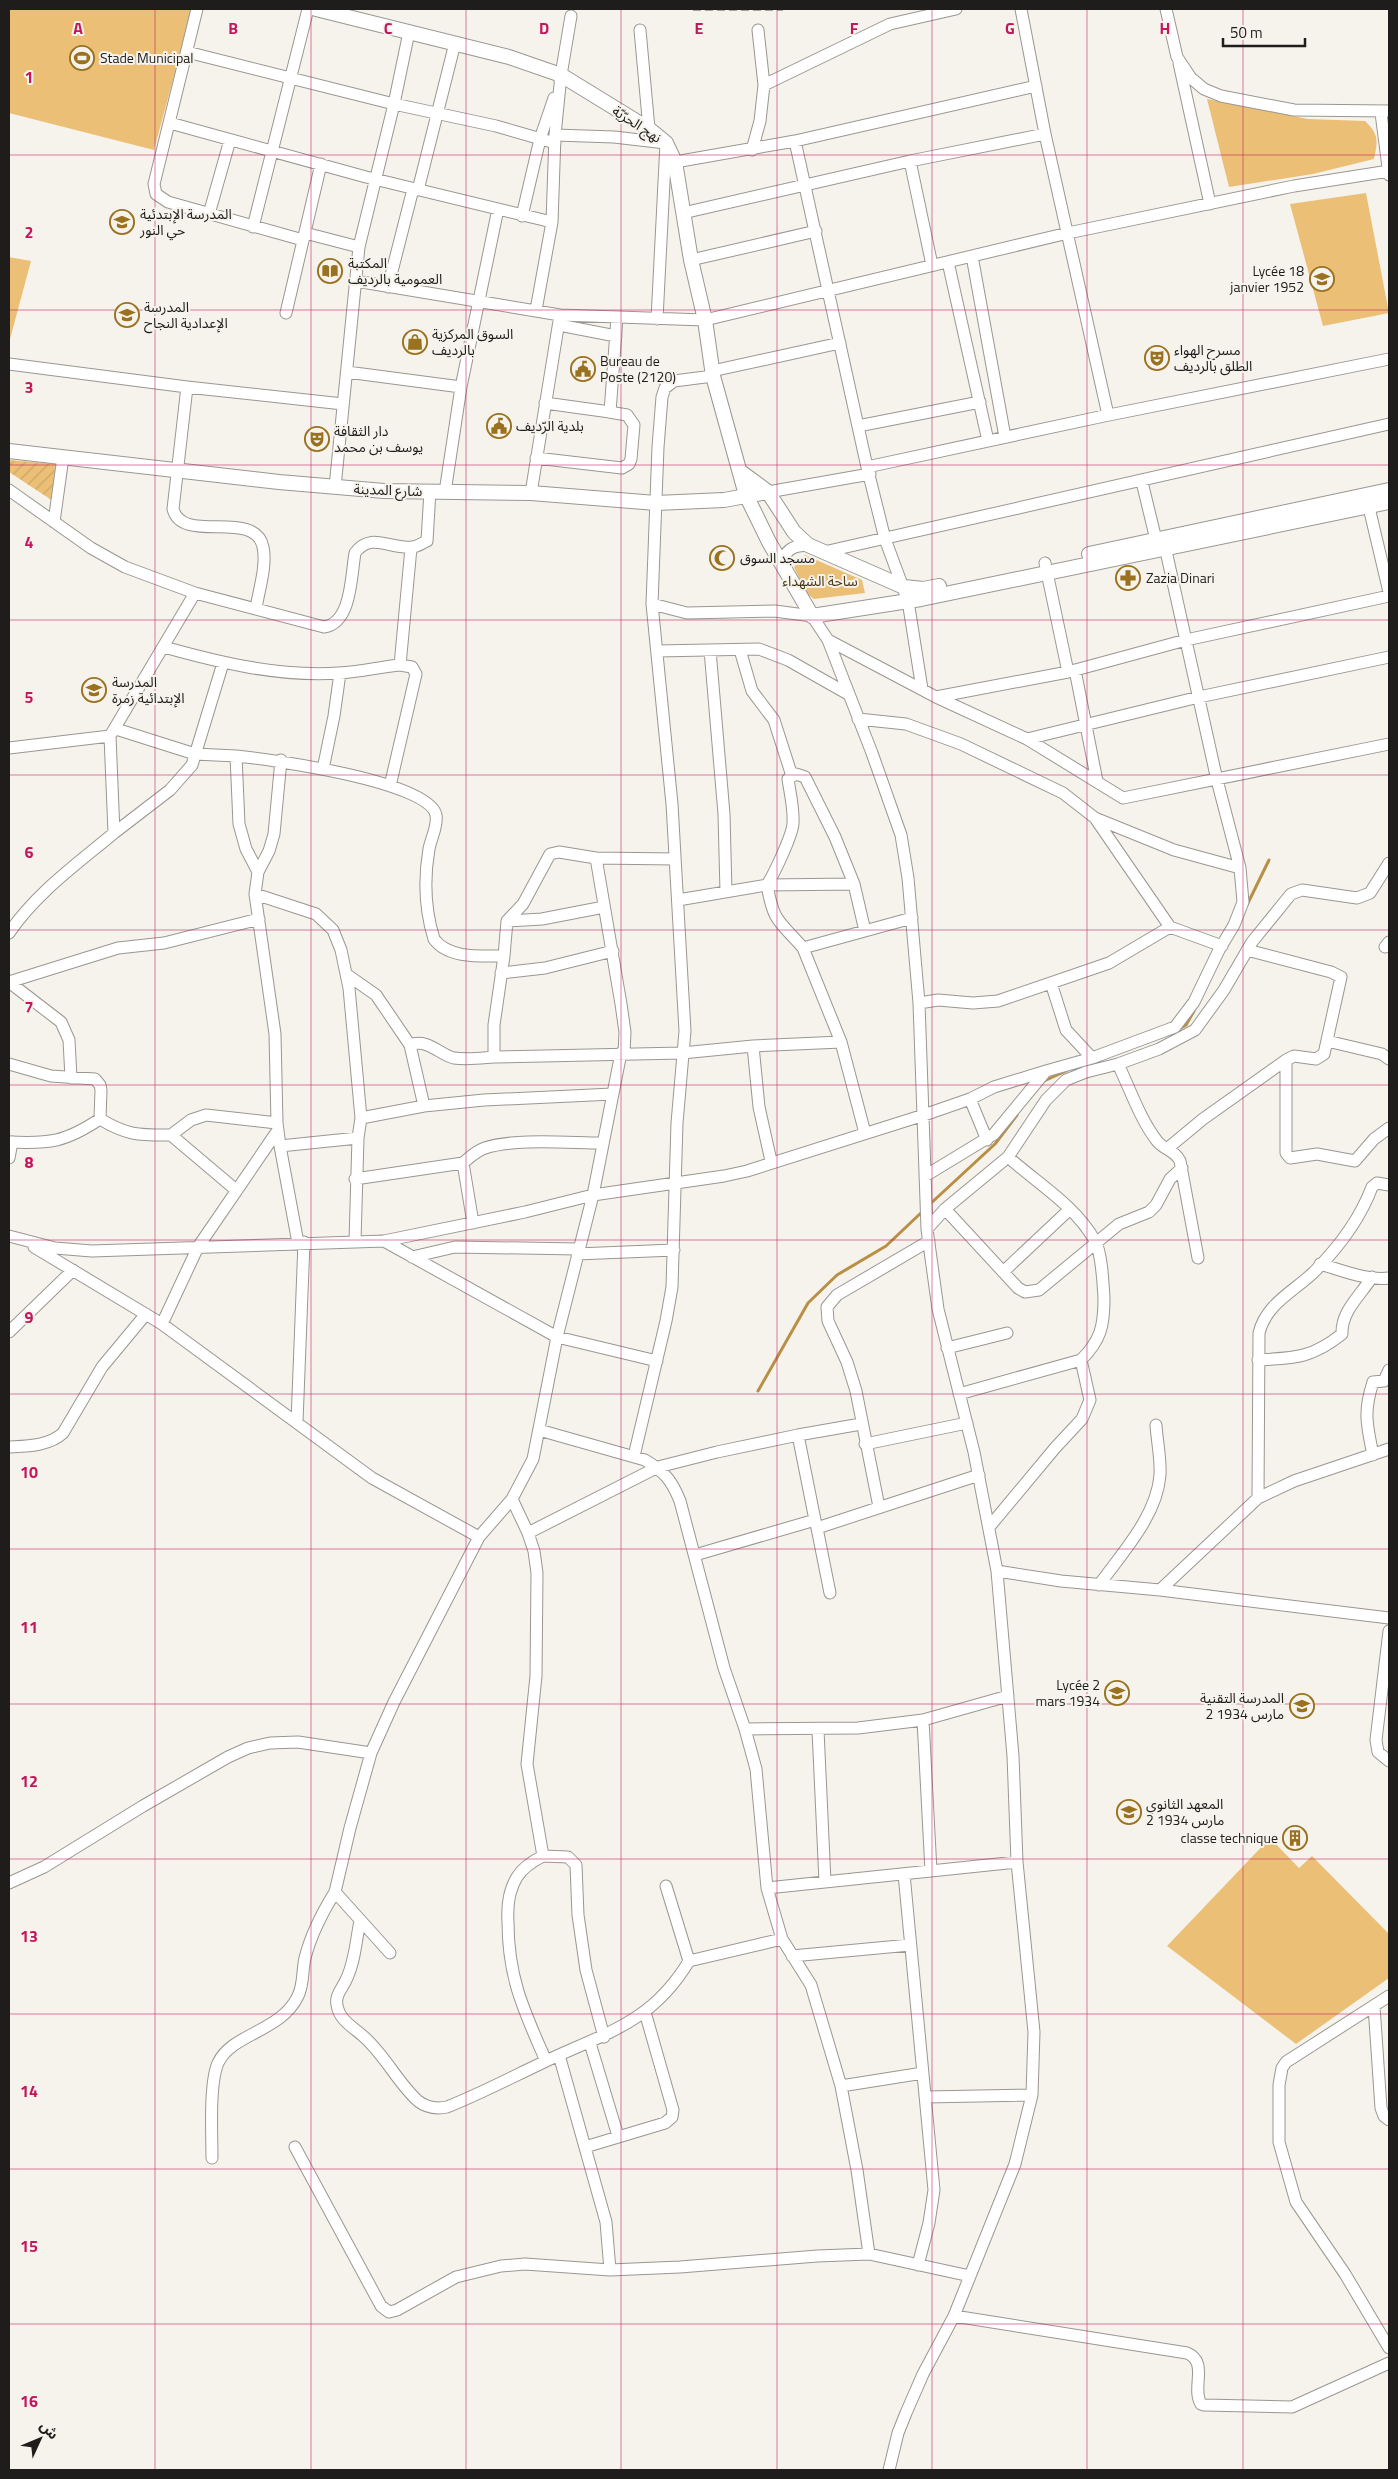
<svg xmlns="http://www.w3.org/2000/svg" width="1398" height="2479" viewBox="0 0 1398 2479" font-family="'Titillium Web','Noto Sans Arabic',sans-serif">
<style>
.park{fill:#ebc076}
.garden{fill:url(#garden-furrows)}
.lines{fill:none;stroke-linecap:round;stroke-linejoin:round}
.stream{stroke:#b88f44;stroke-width:3}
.minor-casing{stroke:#9a9792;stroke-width:13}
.tertiary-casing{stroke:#9a9792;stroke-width:16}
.minor{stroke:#fff;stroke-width:11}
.tertiary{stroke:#fff;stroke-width:14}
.rail{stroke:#595754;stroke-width:3;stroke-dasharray:8 4;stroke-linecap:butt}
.grid{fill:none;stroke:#c2185b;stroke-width:1;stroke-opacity:0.55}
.labels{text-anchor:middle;stroke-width:4;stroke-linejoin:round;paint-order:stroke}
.poi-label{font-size:14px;fill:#1e1d1b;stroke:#f6f3ed;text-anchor:start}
.street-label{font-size:14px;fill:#1e1d1b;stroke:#f6f3ed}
.park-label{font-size:14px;fill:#493716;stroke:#f6f3ed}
.grid-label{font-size:16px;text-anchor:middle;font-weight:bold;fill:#c2185b;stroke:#f6f3ed;stroke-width:4;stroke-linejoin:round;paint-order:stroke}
</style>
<defs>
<pattern id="garden-furrows" width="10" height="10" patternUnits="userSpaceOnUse" patternTransform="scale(1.25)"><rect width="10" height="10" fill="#ebc076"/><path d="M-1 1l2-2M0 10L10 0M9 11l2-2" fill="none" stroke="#c9a566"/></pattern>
</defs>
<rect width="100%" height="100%" fill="#f6f3ed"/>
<path class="park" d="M9,9H192L154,150L9,113Z
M1207,99L1308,119L1365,121C1379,134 1378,141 1374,159L1313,174L1229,187Z
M1366,193L1389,313L1323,326L1290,204Z
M9,257L31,261L10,339H9Z
M805,555L862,580L865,593L814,599L806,593L794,567Z
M1270,1838L1299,1868L1312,1856L1389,1934V1978L1296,2044L1167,1946Z"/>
<path class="garden" d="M9,460L55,464L53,501L9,472Z"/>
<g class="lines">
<path class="stream" d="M1247,905L1269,860
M1179,1029L1186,1025L1194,1011
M1044,1081L1066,1071
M929,1205L995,1144L1017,1115
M758,1391L808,1303L837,1275L886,1246L923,1211"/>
<defs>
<path id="minor" d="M197,9L154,184L156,194L168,202L303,240
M1021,9L1045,134L1108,415
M1166,9L1177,57L1191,78L1204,89L1221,96L1294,110L1389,111
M640,30L649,129
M758,30L764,85
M187,52L394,104L496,126L555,143
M1179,63L1210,204
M560,81L571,16
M1381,113L1389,175
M170,123L366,177L552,222
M555,135L614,137L666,143L657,319
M795,141L867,467L885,539L908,601L922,689
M752,150L760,121L764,85L890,24L956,9
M910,161L932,265
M675,162L795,141L1036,86
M418,190L455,43
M683,213L910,161L1045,134
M209,214L230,140
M522,216L540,139L554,98
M253,227L308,9
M305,233L359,247
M972,256L1005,437
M691,260L816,231
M948,262L988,441
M356,281L560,315L705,320L1068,233L1294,186L1389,171
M388,287L413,189
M536,310L552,222L555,135L561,75
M286,313L321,164
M559,325L616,336
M9,364L187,387L343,404
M712,371L840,343
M347,372L461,387
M187,387L173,509C182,545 255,508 263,547C267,565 259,590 256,608
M545,403L610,412L617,318
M858,426L980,402
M536,458L622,468L629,464L631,459L634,425L627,415L609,412
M867,467L1104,416L1389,359
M1142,482L1158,548
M335,487L359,247L394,104L409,32
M9,490L91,548L125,567L195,593L324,627C352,623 351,575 355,553C371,531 391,550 412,547C417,547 422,543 427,541L430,491
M445,492L461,387L498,209
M768,492L870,474
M531,493L560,315
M1367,499L1389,592
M54,522L63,457
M1164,542L1217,780L1240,868
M824,552L1389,424
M781,562C788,548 793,546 808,545
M1045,563L1068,672
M652,604L687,613L775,611L812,616L828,640L872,753L901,835L908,878L919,1003L927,1229L938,1309L974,1452L997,1571L1013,1756L1017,1862L1034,2032L1032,2095L1015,2164L954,2316L923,2374L906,2413L898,2433L889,2470
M828,640L936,697L1027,739L1123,798L1389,744
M164,647C221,663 280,677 339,673C359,672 380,667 400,665
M710,650L724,814L726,892
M740,650L752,691L774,720L792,776
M657,651L759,649L788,660L848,694
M1075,670L1097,781
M936,697L1068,672L1186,640L1389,596
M858,719L906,724L961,744L1063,793L1095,818L1174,850L1240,868L1243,902L1234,925L1219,950L1194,1002L1175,1027L1092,1058L1046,1071L994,1134L925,1176
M116,729L195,754L236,756L239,824L246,849L258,872L255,894L275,1034L277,1123L280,1146
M1027,739L1199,697L1389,657
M9,748L110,736L195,593
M236,756C268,759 429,781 436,815C438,826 431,838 429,849C424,878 425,910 434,939C448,959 482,956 504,956L494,1025V1057C481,1058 467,1060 454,1058C440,1055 428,1038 410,1045L424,1106L361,1118L358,1138L280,1146L298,1243
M323,769L334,716L340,673
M390,786L416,674L412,667L400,665L411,548
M114,833L170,790L192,765L223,663
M596,858L621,1004L625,1032L624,1053
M258,872L269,851L274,834L281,760
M255,894L316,914L333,930L341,950L349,988L361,1118
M678,900L767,885L854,884
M507,921L542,919L604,907
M1170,927L1222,946
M9,933C36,893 77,864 114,833L110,736
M1385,947L1389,942
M803,948C779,920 774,924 767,885C774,874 793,834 793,823C794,809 790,793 788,779L796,774L805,777L835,837L854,884L865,931
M504,956L507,921L523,904L550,854L559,852L596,858L675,859
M501,973L545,968L613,951
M346,974L376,995L410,1045
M9,982L118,948L164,943L259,919
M9,982L61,1022L69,1040L71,1078
M1051,983L1066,1030L1092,1058
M919,1003L938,1000L973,1003L998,1001L1109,963L1170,927L1095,818
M1327,1041L1382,1054L1389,1059
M753,1046L759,1107L771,1161
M494,1057L682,1053L753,1046L841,1042
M1286,1060V1153L1290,1158L1317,1154L1355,1161L1374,1139L1389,1128
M9,1064L51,1076L95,1079L100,1085L101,1090L100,1119C128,1136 140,1135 171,1135L236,1190
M1118,1064C1130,1089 1140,1119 1157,1141C1164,1150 1175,1150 1180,1161L1198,1258
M970,1099L987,1140
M424,1106L484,1100L613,1094
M865,1133L841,1042L803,948L912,918
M171,1135L191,1120L206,1115L277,1123
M9,1142C50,1144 65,1142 100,1119
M1168,1148L1203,1119L1286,1060L1294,1056L1316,1059L1324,1054L1341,977L1331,972L1247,950
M9,1158L12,1142
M463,1163L473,1223
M355,1179L463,1163C470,1157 476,1151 485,1148C515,1138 570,1143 602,1143
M945,1209L1018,1288L1025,1292L1039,1290L1119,1224L1149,1212L1156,1205L1170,1179L1182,1168
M927,1229L945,1209L1008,1157L1046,1100L1066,1080L1086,1072L1118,1064L1159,1049L1195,1030L1224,990L1252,942L1291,894L1302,890L1357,898L1370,893L1389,863
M9,1236L55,1248L92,1251L384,1241L557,1337L657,1361
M355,1241L358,1138
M384,1241L525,1212L593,1195L724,1176L747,1171L924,1115L970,1099L994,1087L1046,1071
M34,1247L162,1324L372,1478L479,1537
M577,1254L674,1250
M412,1257L455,1247L578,1249
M1320,1264C1341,1270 1367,1281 1389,1278
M1003,1272L1070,1209
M162,1324L198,1247L278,1130
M9,1332L73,1270
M947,1348L1007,1333
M1258,1360C1295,1358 1312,1358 1342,1334C1341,1311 1361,1295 1372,1277
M959,1394L1081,1360
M297,1422L304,1242
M539,1430L645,1460C665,1472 672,1481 680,1501L724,1668L745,1729L858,1728L923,1720L1008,1696
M798,1435L861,1424
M865,1444L967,1423
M9,1447C27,1446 49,1446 63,1433L102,1367L146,1314
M1373,1455C1367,1425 1363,1413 1373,1382L1384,1381L1389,1370
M634,1456L666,1321L672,1287L677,1123L685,1031L672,804L652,604L658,447L662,397L665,388L674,381L713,376
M1258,1498L1259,1333C1266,1304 1293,1292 1314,1272C1338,1248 1360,1219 1372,1187L1377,1183L1389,1185
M512,1499L528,1533L534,1551L537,1573L536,1676L527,1764L543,1856C533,1861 523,1867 517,1877C509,1890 507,1907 508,1922C508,1978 524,2011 546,2061
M879,1507L856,1391L847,1362L828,1321L827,1307L837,1295L929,1241
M990,1526L1055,1448L1082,1419L1090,1400L1081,1360C1101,1340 1104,1326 1104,1298C1103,1284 1102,1253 1095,1241C1076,1206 1037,1183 1008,1157
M817,1528L830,1593
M528,1533L658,1467L717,1452L798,1435L815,1520
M695,1555L815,1520L817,1528L979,1475
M997,1571L1061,1581L1160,1590L1389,1618
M1099,1585C1122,1553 1157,1516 1160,1475C1161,1459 1157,1441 1156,1425
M1160,1590L1258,1498L1294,1481L1389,1449
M1389,1631L1376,1740L1378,1752L1389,1761
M923,1720L931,1871
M818,1730L825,1882
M543,1856L568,1857L576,1865L578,1915L586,1970L604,2037
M904,1874L934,2190L929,2223L918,2265
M9,1883L44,1867L143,1806L228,1757L248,1748L270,1743L298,1742L371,1753
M666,1886L689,1961
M767,1888L1017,1862
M360,1921C356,1940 355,1962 346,1980C342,1989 335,1995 337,2005C339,2020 353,2027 363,2036C385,2055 397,2082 418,2101C427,2108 437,2109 447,2107C480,2094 512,2077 544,2062C605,2033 652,2023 689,1961L782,1939L767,1888L756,1769L745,1729
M782,1939L811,1985L841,2086L857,2170L869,2254
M390,1953L335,1892L350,1828L371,1753L394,1702L479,1537L512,1499L533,1459L557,1337L593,1195L621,1053
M792,1956L910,1945
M1389,1996L1286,2062L1282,2068L1279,2085V2142L1296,2202L1345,2274L1389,2348
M1374,2006L1381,2108L1384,2116L1389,2120
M590,2043L618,2136
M559,2055L606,2222L610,2270
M841,2086L923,2073
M926,2097L1032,2095
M295,2147L381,2306L389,2312L397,2310L456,2277L501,2266L525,2264L610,2270L680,2267L817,2256L869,2254L970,2276
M585,2147L665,2123L672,2117L673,2110L645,2012
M212,2158C212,2135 209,2084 218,2063C232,2033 281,2032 298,1996C304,1984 302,1970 305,1958C311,1934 322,1913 335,1892
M954,2316L1187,2353C1209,2362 1191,2388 1201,2404L1204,2405L1292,2407L1389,2363"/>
<path id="tertiary" d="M316,9L509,57L561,75L649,129L666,143L675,162L691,260L705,320L713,376L746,495L769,542L812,616L921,599L1389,502
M9,451L279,482L384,491L531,493L656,503L724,500L768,492
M741,472L768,492L794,532L808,545L904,587L923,589L939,586
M1089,554L1389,490"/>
</defs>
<use href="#minor" class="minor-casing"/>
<use href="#tertiary" class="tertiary-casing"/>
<use href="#minor" class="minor"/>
<use href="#tertiary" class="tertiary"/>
<path class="rail" d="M693,9H783"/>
</g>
<path class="grid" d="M155,9V2470M311,9V2470M466,9V2470M621,9V2470M777,9V2470M932,9V2470M1087,9V2470M1243,9V2470M9,155H1389M9,310H1389M9,465H1389M9,620H1389M9,775H1389M9,930H1389M9,1085H1389M9,1240H1389M9,1394H1389M9,1549H1389M9,1704H1389M9,1859H1389M9,2014H1389M9,2169H1389M9,2324H1389"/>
<defs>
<symbol id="stadium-ring" viewBox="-11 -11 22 22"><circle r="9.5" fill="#f6f3ed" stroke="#9a711e" stroke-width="1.5"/><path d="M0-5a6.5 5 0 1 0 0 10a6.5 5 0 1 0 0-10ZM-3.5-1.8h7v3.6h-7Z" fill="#9a711e"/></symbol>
<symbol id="school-ring" viewBox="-11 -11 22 22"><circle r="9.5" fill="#f6f3ed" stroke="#9a711e" stroke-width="1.5"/><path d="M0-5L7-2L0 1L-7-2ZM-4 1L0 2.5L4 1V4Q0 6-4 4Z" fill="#9a711e"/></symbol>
<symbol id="library-ring" viewBox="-11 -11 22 22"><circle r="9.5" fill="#f6f3ed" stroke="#9a711e" stroke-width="1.5"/><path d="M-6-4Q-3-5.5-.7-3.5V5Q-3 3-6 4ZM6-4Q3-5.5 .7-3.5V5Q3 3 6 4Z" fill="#9a711e"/></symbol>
<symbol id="shop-ring" viewBox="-11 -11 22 22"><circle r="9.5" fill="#f6f3ed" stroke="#9a711e" stroke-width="1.5"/><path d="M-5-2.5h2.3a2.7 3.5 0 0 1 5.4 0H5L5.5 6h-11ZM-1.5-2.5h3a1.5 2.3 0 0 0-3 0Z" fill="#9a711e"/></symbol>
<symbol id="theatre-ring" viewBox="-11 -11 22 22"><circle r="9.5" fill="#f6f3ed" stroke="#9a711e" stroke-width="1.5"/><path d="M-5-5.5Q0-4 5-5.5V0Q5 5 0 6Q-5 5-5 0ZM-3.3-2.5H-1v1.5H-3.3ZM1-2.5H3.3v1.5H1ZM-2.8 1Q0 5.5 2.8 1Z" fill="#9a711e"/></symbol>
<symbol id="civic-ring" viewBox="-11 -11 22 22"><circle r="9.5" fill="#f6f3ed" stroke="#9a711e" stroke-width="1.5"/><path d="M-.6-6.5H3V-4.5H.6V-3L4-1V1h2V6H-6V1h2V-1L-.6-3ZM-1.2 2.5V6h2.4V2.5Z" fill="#9a711e"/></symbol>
<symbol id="mosque-ring" viewBox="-11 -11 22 22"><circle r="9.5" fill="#f6f3ed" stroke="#9a711e" stroke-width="1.5"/><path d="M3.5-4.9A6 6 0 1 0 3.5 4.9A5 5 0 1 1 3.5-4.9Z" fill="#9a711e"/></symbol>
<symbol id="pharmacy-ring" viewBox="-11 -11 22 22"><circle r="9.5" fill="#f6f3ed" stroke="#9a711e" stroke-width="1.5"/><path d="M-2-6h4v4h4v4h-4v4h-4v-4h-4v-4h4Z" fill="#9a711e"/></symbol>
<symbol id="building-ring" viewBox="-11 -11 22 22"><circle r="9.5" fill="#f6f3ed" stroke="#9a711e" stroke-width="1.5"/><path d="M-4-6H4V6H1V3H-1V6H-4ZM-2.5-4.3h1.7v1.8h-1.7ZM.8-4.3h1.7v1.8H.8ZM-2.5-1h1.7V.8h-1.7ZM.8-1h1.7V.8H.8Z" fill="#9a711e"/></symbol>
</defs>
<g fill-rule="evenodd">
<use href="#stadium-ring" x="68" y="44" width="28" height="28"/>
<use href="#school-ring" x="108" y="208" width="28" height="28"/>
<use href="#library-ring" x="316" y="257" width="28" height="28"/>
<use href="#school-ring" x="1308" y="265" width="28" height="28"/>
<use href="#school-ring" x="113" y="301" width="28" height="28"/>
<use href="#shop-ring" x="401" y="328" width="28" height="28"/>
<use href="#theatre-ring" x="1143" y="344" width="28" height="28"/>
<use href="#civic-ring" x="569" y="355" width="28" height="28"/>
<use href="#civic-ring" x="485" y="412" width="28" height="28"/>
<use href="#theatre-ring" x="303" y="425" width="28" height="28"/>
<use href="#mosque-ring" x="708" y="544" width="28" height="28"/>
<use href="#pharmacy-ring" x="1114" y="564" width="28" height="28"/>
<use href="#school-ring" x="80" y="676" width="28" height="28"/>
<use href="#school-ring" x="1103" y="1679" width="28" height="28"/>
<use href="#school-ring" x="1288" y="1692" width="28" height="28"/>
<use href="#school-ring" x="1115" y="1798" width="28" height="28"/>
<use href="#building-ring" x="1281" y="1824" width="28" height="28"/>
</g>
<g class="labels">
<g class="poi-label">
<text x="100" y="63">Stade Municipal</text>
<text x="140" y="219">المدرسة الإبتدئية<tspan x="140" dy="16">حي النور</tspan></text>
<text x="348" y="268">المكتبة<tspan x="348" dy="16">العمومية بالرديف</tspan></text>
<text x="1304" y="276" text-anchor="end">Lycée 18<tspan x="1304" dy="16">janvier 1952</tspan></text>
<text x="144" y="312">المدرسة<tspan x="144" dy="16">الإعدادية النجاح</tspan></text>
<text x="432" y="339">السوق المركزية<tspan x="432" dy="16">بالرديف</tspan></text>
<text x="1174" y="355">مسرح الهواء<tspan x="1174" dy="16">الطلق بالرديف</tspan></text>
<text x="600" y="366">Bureau de<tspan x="600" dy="16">Poste (2120)</tspan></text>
<text x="516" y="431">بلدية الرّديف</text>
<text x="334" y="436">دار الثقافة<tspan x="334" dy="16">يوسف بن محمد</tspan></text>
<text x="740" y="563">مسجد السوق</text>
<text x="1146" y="583">Zazia Dinari</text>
<text x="112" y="687">المدرسة<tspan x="112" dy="16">الإبتدائية زمرة</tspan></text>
<text x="1100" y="1690" text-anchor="end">Lycée 2<tspan x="1100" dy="16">mars 1934</tspan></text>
<text x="1284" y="1703" text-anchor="end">المدرسة التقنية<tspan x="1284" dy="16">2 مارس 1934</tspan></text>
<text x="1146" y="1809">المعهد الثانوي<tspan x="1146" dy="16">2 مارس 1934</tspan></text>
<text x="1278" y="1843" text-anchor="end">classe technique</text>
</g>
<g class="street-label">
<text transform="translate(637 124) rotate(33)" y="5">نهج الحرّيّة</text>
<text transform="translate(388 490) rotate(2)" y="5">شارع المدينة</text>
</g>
<g class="park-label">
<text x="820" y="586">ساحة الشهداء</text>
</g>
</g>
<g class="grid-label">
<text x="78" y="34">A</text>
<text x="233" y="34">B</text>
<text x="388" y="34">C</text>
<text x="544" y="34">D</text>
<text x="699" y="34">E</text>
<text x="854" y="34">F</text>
<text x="1010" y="34">G</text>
<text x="1165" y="34">H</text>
<text x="29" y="83">1</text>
<text x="29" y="238">2</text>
<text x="29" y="393">3</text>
<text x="29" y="548">4</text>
<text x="29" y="703">5</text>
<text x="29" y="858">6</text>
<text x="29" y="1013">7</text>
<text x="29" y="1168">8</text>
<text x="29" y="1323">9</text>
<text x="29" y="1478">10</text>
<text x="29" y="1633">11</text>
<text x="29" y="1787">12</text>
<text x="29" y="1942">13</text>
<text x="29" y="2097">14</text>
<text x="29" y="2252">15</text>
<text x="29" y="2407">16</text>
</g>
<rect width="1398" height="2479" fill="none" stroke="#1e1d1b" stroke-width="20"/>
<g transform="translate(40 2439) rotate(46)" stroke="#f6f3ed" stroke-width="4" paint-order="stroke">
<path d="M0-4L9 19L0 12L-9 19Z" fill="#1e1d1b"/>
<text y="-8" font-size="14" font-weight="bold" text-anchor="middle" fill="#1e1d1b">ش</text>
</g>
<path d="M1223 38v8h82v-8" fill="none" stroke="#1e1d1b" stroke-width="2.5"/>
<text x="1230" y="38" font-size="15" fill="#1e1d1b" stroke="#f6f3ed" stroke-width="4" paint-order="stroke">50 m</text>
</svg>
